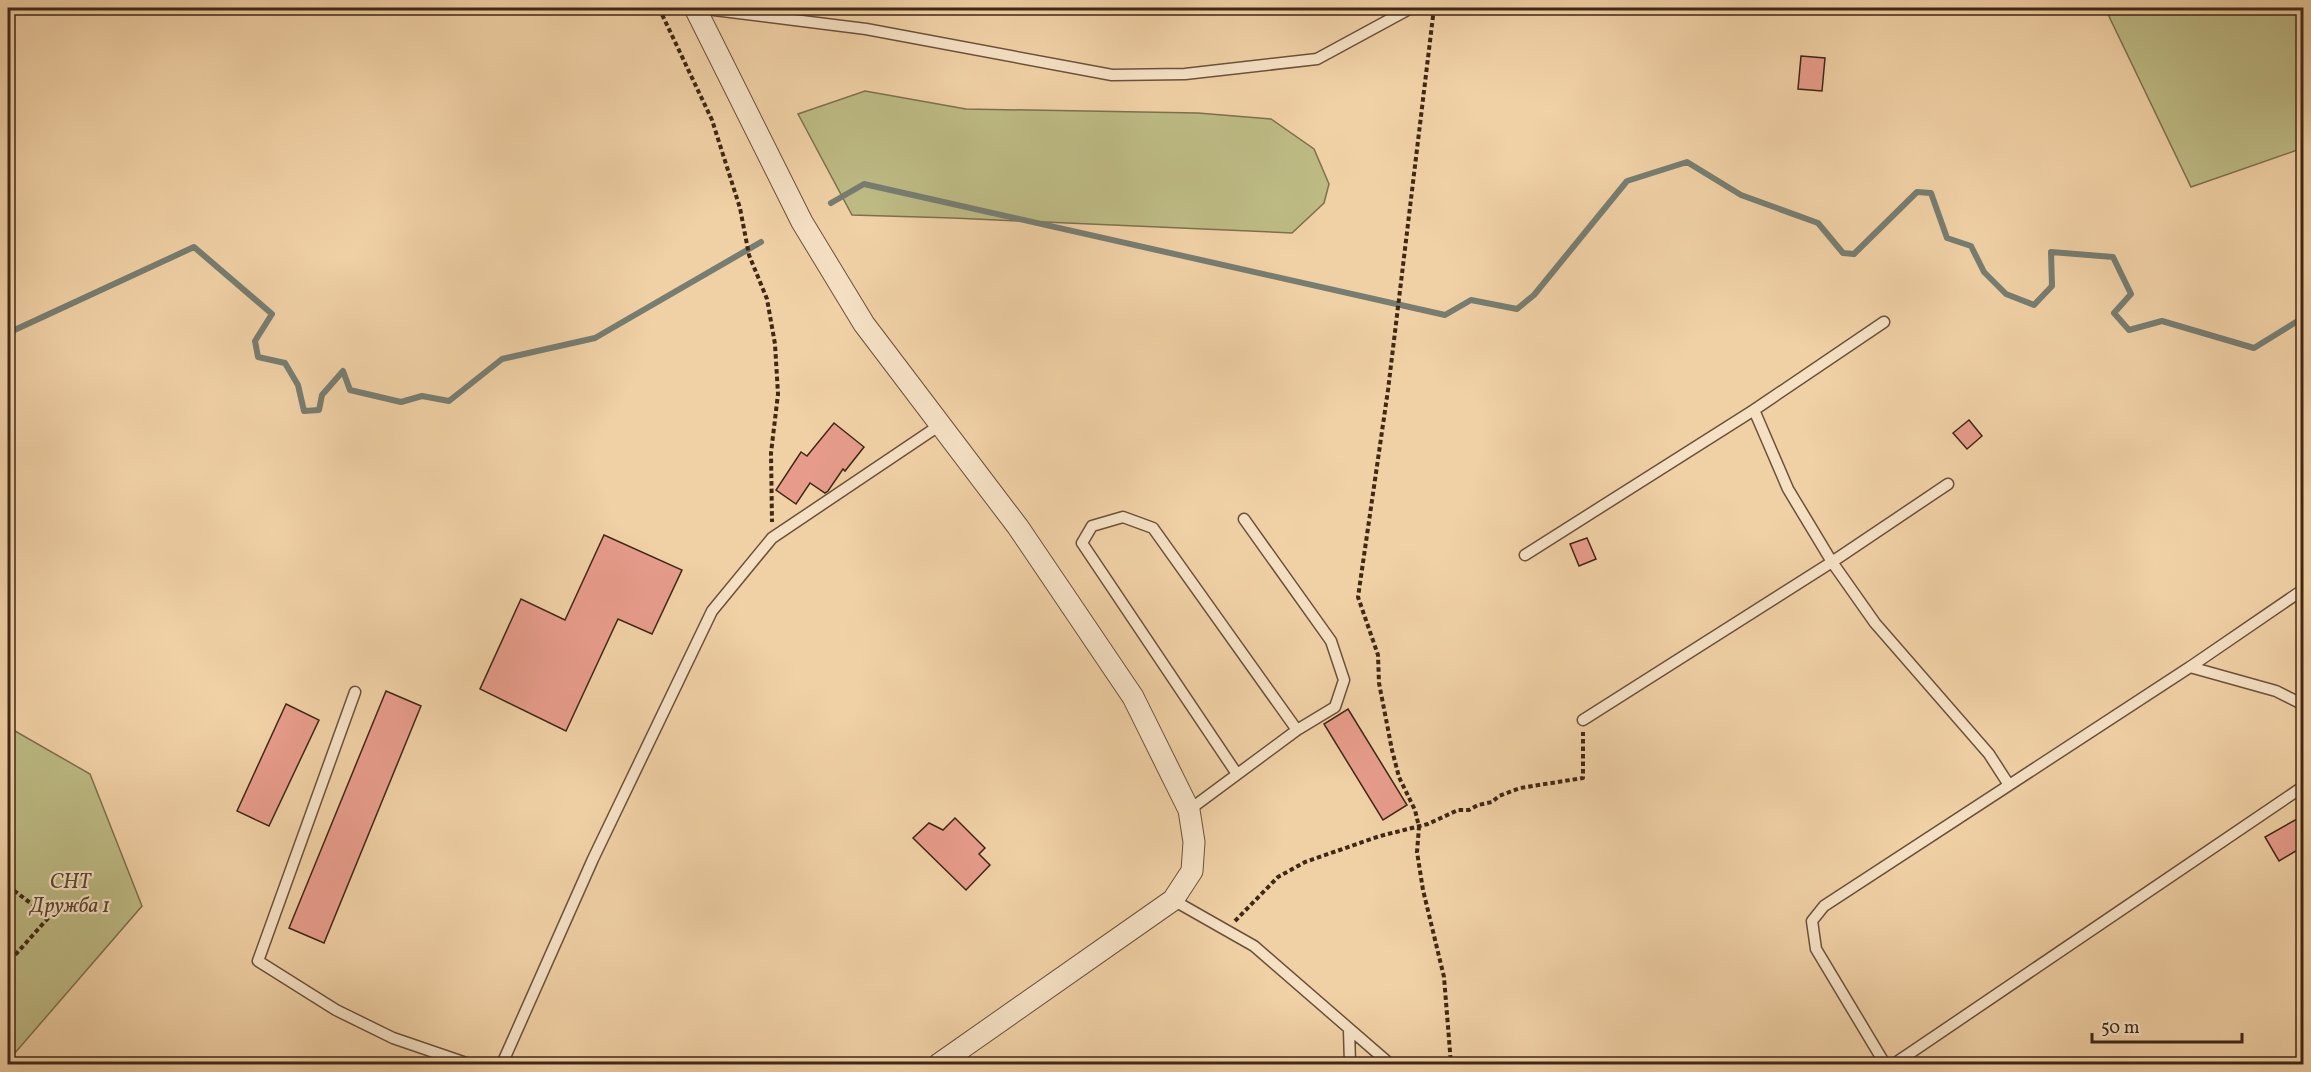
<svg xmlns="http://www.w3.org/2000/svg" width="2311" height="1072" viewBox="0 0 2311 1072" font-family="Vollkorn,serif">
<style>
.green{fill:#bdba84;stroke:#7e704d;stroke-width:1.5}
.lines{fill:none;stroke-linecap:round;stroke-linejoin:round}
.stream{stroke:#777d71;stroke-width:6}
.building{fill:#e79c8b;stroke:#402716;stroke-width:1.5}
.lane-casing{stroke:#6c513a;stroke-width:13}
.street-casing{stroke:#6c513a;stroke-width:23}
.path{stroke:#402716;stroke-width:4;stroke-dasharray:4.5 3;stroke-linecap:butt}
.lane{stroke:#f5e0c4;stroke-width:10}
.street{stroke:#f5e0c4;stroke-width:21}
.labels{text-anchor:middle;stroke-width:4.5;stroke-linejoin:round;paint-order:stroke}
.park-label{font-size:21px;font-style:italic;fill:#59442c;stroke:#f5e0c4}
</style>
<rect width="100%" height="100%" fill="#f0d0a5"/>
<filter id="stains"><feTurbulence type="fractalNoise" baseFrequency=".00333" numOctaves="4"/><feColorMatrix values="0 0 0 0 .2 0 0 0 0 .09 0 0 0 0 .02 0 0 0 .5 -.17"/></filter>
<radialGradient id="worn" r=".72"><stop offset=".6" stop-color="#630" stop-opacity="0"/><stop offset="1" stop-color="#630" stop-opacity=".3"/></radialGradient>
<path class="green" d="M2105,8H2303V148L2191,187Z
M865,91L966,109L1198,113L1271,119L1314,149L1329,184L1324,203L1292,233L953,218L852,215L798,114Z
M8,727L90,774L142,906L8,1061Z"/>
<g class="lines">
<path class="stream" d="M831,203L864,184L1445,315L1471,300L1517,309L1534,295L1627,181L1687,162L1741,195L1818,223L1843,253L1854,254L1917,192L1931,193L1947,238L1971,246L1984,272L2006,294L2034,305L2052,286L2051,252L2113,257L2131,294L2114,313L2129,330L2162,321L2254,348L2304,317
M8,333L194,247L272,314L255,341L258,357L285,363L298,385L304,411L319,410L322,395L343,371L350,390L401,402L422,396L449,401L502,359L595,338L761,242"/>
</g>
<path class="building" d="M1801,56L1825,58L1822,91L1798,89Z
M1969,420L1982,436L1967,449L1953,433Z
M834,423L864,447L845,471L843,469L828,491L825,493L810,483L796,504L776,490L801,452L807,456Z
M604,535L682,570L652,634L618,619L566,731L480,689L521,599L565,620Z
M1587,538L1596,559L1579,566L1570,544Z
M386,691L421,706L324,943L289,928Z
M286,704L319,720L269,826L237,811Z
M1348,709L1407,805L1383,820L1324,724Z
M2304,815V846L2279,861L2265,837Z
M955,818L985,848L979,854L990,865L966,890L913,838L929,823L943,830Z"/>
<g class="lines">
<defs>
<path id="lane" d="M698,8L866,29L1112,75L1185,74L1317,59L1411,8
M1884,322L1754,410L1788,489L1832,562L1875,623L1989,754L2009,785
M1244,519L1331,641L1344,680L1335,707L1297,730
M1525,555L1754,410
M2190,667L2304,589
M355,692L258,961L336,1010L393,1038L469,1064
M1583,720L1832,562L1948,484
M1189,810L1297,730L1153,528L1123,517L1092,526L1082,543L1237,774
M1173,900L1254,946L1390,1064
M1349,1029L1350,1064
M502,1064L593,859L712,611L772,538L940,425
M1885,1064L1816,949L1812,921L1824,906L2190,667L2276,691L2304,705
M1894,1064L2304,786"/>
<path id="street" d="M695,8L802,222L864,324L1018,527L1133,697L1189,810L1194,842L1192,871L1173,900L939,1064"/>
</defs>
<use href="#lane" class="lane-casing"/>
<use href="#street" class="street-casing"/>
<path class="path" d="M659,8L712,120L740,208L749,255L767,299L775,344L778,394L771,453L772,522
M1434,8L1388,390L1358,597L1378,655L1379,683L1392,750L1399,777L1415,810L1419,827L1417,852L1423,890L1444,977L1451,1064
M8,886L49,917L8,963
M1235,921L1278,877L1305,862L1380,836L1428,824L1458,810H1469L1478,805L1492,802L1499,796L1520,788L1583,778V732"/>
<use href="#lane" class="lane"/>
<use href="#street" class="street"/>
</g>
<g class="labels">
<g class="park-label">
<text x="70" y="888">СНТ<tspan x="70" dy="24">Дружба 1</tspan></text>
</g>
</g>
<rect width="2311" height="1072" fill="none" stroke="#f0d0a5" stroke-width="30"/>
<rect x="9" y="9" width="2293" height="1054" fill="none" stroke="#402716" stroke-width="3"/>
<rect x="15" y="15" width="2281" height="1042" fill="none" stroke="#402716" stroke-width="1.5"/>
<path d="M2092 1033v9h150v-9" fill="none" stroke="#402716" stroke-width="3"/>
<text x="2101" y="1033" font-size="18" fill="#402716" stroke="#f5e0c4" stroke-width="4.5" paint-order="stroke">50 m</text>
<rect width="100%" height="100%" filter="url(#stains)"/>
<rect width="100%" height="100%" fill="url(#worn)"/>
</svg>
